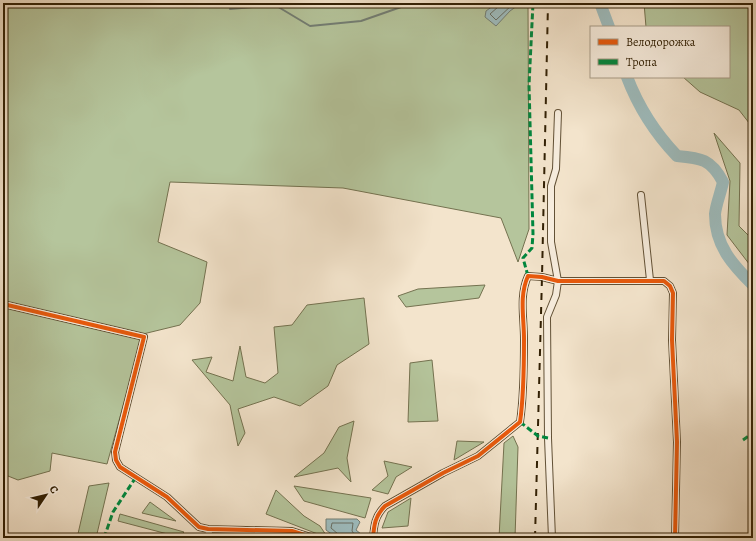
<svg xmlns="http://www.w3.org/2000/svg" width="756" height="541" viewBox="0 0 756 541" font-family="Alegreya,serif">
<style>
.green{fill:#b5c59c;stroke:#747250}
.water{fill:#9ebdbf;stroke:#737e74}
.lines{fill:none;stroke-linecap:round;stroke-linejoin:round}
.shore{stroke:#686e62;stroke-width:1}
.stream{stroke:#737e74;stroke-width:2}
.river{stroke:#9ebdbf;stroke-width:12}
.street-casing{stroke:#625136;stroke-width:8}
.street{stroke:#f7edde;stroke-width:6}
.rail{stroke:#322004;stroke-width:2;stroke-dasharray:7 7;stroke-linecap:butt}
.quiet{stroke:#00873e;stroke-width:3;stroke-dasharray:6 3;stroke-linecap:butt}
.cycleway-casing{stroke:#f7edde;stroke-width:6}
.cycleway{stroke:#e8590c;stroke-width:4}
</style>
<rect width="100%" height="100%" fill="#f3e4cc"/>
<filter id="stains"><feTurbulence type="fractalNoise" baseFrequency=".005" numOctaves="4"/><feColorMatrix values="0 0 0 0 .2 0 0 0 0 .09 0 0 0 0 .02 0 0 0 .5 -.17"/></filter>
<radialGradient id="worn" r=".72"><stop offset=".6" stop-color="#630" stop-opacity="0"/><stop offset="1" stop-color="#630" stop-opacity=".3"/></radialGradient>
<path class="green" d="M3,3H528L529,229L518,262L501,218L343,188L170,182L158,242L207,262L200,303L180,325L143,334L107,464L52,453L50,471L18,480L3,474Z
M644,3H753V128L739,110L700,92L683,77H729V27H646Z
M714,133L740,163L739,226L753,240V269L727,235L730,181Z
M485,285L479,298L406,307L398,296L418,289Z
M364,298L369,344L337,365L328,386L300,406L274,397L238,409L245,433L238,446L230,405L192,360L212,357L206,372L233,381L240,346L246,377L265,383L278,373L274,327L292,325L307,305Z
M432,360L438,421L408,422L410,363Z
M354,421L347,458L351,482L338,468L294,477L324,453L339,427Z
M513,436L518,447L515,538H499L504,443Z
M457,441L484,442L454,460Z
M384,461L412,467L396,477L388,494L372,490L388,476Z
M109,483L96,538H77L89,486Z
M294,486L371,498L365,518L304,501Z
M276,490L304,516L320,526L328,538L266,514Z
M411,498L408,526L382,528L388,512Z
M150,502L176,521L142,513Z
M120,514L184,532L179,537L118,521Z"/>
<path class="water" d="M497,3H521L510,11L496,26L485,17L486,11Z
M326,519H357L360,522L356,530L361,534V538H337L326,530Z"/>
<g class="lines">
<path class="shore" d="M499,3L498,7L490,14L496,20L514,3
M339,538L338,534L331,528L332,523H353L352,531L357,538"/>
<path class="stream" d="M230,9L275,5L310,26L361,21L404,6"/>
<path class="river" d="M600,3L609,27
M627,77C638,106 655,133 677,156C701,158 711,159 723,182C721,192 716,204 715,214C715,246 733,265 753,285"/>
<defs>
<path id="street" d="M641,195L650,280
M3,304L144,337L115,452L116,460L120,467L167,497L199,527L208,529L292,531L314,538
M208,529L210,538
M373,538C374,525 375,516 385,506L443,473L478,456L520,422C524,395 524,367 524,339C524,317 519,296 528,276L542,277L558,281H664L670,286L673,293L672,340L677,442L675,538
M552,538L548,438L547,317L556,295L558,281L551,242V186L556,169L558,113"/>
</defs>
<use href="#street" class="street-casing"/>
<use href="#street" class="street"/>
<path class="rail" d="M535,538L542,277L548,3"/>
<path class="quiet" d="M528,276L523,258L532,248L533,234L529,85L533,3
M520,422L538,436L548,438
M743,440L753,433
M104,538L113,512L136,477"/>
<defs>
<path id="cycleway" d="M3,304L144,337L115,452L116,460L120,467L167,497L199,527L208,529L292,531L314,538
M373,538C374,525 375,516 385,506L443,473L478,456L520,422C524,395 524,367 524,339C524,317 519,296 528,276L542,277L558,281H664L670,286L673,293L672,340L677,442L675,538"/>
</defs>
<use href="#cycleway" class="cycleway-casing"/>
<use href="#cycleway" class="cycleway"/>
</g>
<rect width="756" height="541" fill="none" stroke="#f3e4cc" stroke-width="16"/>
<rect x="4" y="4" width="748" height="533" fill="none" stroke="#322004" stroke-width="2"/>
<rect x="8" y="8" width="740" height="525" fill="none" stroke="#322004"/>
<rect x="590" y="26" width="140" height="52" fill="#f7edde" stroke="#a89b87"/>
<rect x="598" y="39" width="20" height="6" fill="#e8590c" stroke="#a89b87"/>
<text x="626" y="46" font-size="12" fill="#322004">Велодорожка</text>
<rect x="598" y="59" width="20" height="6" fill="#00873e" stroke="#a89b87"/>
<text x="626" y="66" font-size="12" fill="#322004">Тропа</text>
<g transform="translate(46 495) rotate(55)" stroke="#f7edde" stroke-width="3" paint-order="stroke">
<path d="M0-3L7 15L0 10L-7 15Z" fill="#322004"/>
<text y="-6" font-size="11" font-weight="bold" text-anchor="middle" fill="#322004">С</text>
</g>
<rect width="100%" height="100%" filter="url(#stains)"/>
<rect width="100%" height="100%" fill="url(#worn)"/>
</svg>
